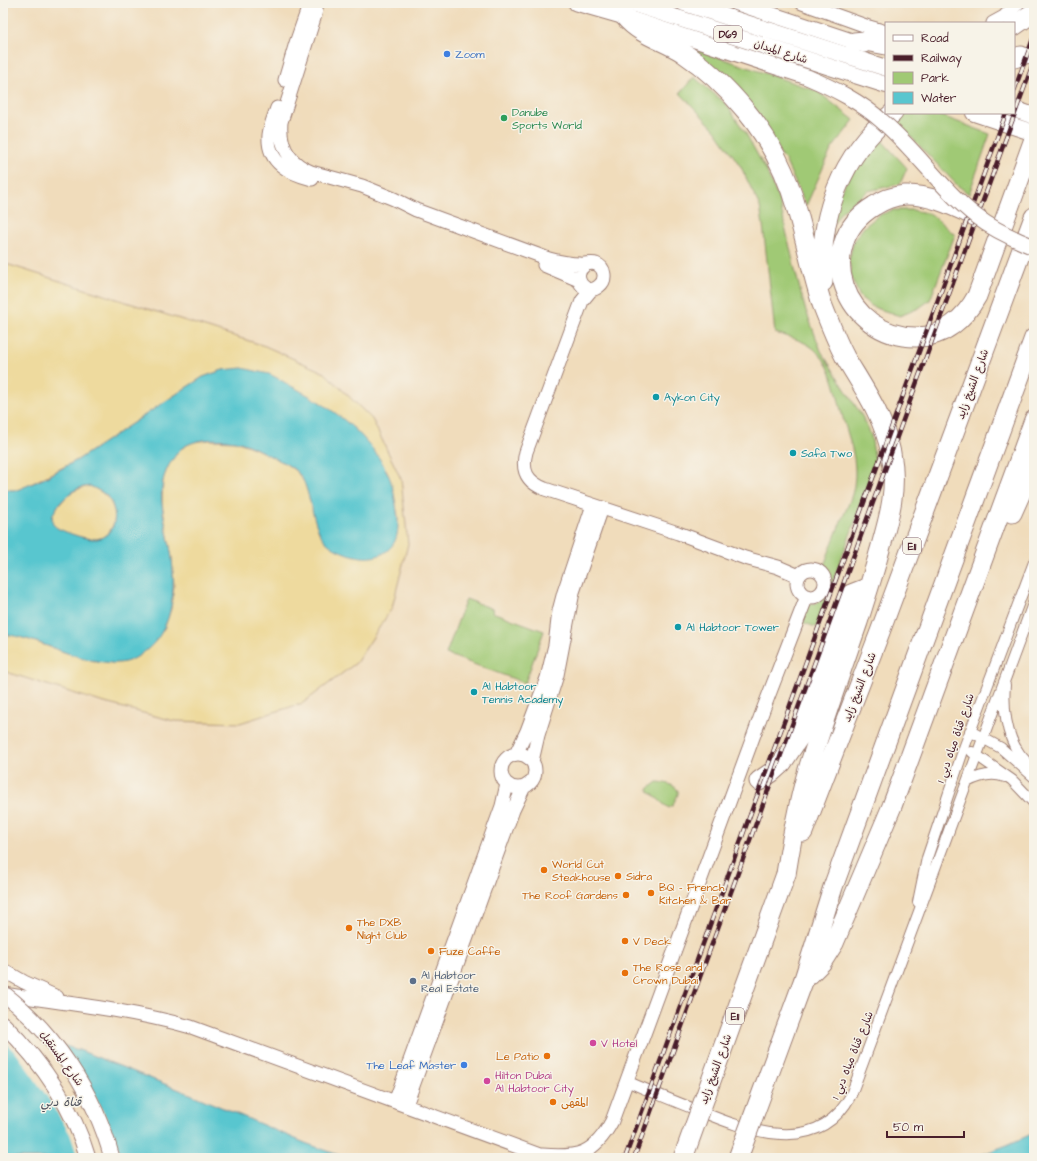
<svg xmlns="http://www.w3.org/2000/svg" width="1037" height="1161" viewBox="0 0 1037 1161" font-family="'Architects Daughter','Playpen Sans Arabic',sans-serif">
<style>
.green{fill:#a0c974;stroke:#757450}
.sand{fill:#eeda9e;stroke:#9c7c64}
.water{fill:#59c6cf;stroke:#52727d;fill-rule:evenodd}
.pier{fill:#f0dcbb}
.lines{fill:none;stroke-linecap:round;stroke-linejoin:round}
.minor-casing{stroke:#9d7e73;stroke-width:12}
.tertiary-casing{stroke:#9d7e73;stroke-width:15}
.secondary-casing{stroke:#9d7e73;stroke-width:17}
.primary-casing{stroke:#9d7e73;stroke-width:18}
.motorway-casing{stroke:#9d7e73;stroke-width:21}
.minor{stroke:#fff;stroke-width:10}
.tertiary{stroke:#fff;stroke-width:13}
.secondary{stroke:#fff;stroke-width:15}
.primary{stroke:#fff;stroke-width:16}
.motorway{stroke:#fff;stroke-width:19}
.rail-casing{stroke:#4a1f2b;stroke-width:4.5}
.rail{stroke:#f7f3e8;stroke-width:3;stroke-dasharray:9;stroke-linecap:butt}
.secondary-bridge-casing{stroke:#9d7e73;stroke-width:17;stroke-linecap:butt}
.motorway-bridge-casing{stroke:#9d7e73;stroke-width:21;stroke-linecap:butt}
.secondary-bridge{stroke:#fff;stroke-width:15}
.motorway-bridge{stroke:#fff;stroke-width:19}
.shop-dot{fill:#3f7fe0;stroke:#f7f3e8;stroke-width:1.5}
.leisure-dot{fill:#2e9e5b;stroke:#f7f3e8;stroke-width:1.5}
.culture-dot{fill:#0f9aa8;stroke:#f7f3e8;stroke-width:1.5}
.food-dot{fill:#e8710a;stroke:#f7f3e8;stroke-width:1.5}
.service-dot{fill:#5c6f8a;stroke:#f7f3e8;stroke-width:1.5}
.hotel-dot{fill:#d1479c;stroke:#f7f3e8;stroke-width:1.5}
.labels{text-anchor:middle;stroke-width:3;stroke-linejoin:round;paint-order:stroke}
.shield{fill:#f7f3e8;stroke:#7e5f64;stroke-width:1}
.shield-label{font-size:10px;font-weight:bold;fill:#4a1f2b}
.street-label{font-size:11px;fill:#4a1f2b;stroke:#f7f3e8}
.shop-label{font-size:11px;fill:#366cbe;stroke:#f7f3e8;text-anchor:start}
.leisure-label{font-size:11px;fill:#27864d;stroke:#f7f3e8;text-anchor:start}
.culture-label{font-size:11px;fill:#0d838f;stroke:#f7f3e8;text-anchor:start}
.food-label{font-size:11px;fill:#c56008;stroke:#f7f3e8;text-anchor:start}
.service-label{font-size:11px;fill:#4e5e75;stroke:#f7f3e8;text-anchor:start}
.hotel-label{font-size:11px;fill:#b23c85;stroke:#f7f3e8;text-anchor:start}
.water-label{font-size:12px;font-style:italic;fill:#4e515c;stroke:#f7f3e8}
</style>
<rect width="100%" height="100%" fill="#f7f3e8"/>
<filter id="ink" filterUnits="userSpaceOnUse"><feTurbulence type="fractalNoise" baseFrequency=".025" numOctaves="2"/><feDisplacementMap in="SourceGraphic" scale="8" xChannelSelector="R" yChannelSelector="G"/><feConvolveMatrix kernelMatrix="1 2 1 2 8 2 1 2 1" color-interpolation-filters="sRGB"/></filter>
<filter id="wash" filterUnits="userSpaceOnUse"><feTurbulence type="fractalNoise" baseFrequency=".012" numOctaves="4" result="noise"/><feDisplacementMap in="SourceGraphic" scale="16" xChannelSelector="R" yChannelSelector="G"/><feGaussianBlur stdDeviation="0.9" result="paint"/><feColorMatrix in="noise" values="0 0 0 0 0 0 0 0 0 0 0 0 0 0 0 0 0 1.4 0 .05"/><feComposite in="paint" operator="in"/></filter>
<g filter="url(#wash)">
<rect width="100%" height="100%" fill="#f0dcbb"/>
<path class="green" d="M680,44L817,91L854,120L831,150L806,206L785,160Z
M694,77L726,104L745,132L766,170L779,200L796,274L805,308L821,351L862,416L871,435L875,461L873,473L816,627L801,622L807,605C812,604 816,604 819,601C829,593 833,576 824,566C829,551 835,536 841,521C846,510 852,498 854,486C858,460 850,442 843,418C837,397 834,369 818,353C808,341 789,337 775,333L763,225L760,207L741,167L716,131L680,93Z
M896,113H934L990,134L969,194L957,185L892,117Z
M875,133L907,168L900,184L868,191L841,212L828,232L833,204Z
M893,210H913L931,214L955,235L930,300L919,308L900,316L873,307L860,297L852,279L849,260L854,240L864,227L879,215Z
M466,599L493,609L492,612L544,631L525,683L446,654Z
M657,782C663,782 676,785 678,791C679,794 676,798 675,800C674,804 673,806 669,808C662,804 656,796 649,792L648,789Z"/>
<path class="sand" d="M3,263L265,346L325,373L372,419L401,479L408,544L392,608L356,663L303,703L240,723L174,721L101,702L3,671V634L19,636L67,653L94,661L154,643L165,627L171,609L174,586L172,558L162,503L163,479L169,464L179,450L192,442L209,440L236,441L256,449L285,463L297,472L305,483L319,533L397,535L398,516L393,490L387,471L356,430L318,401L270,375L223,370L203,377L184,389L79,459L27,486L17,490H10L3,488Z
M90,486C102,491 111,498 114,511C117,523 109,537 97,539C87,540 56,532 52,523C49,516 56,508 60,504C70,492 75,489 90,486Z"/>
<path class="water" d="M242,368C251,370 260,372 269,374C276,377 282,381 289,385C327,404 366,431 386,470C392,481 394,493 396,505C398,519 401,537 390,548C382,557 368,559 356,556C316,547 318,529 308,494C306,487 304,480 299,474C292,466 281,461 272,457C261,451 247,443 235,441C217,438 196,438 182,448C178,451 176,455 173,459C150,490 168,525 172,559C174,579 174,599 168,618C164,629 158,640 149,648C140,656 129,663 117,663C113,664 107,662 103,662C69,658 38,638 3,634V488L10,490H17L43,479L79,459L184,389L203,377L223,370ZM90,486C96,489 103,492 108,497C119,512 117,535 97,539C86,540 68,533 59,529C40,520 65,496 75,490C80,487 85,487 90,486Z
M3,1028L79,1050L195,1096L305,1143L347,1158H3Z
M1034,1133V1158H973L1007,1145Z"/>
<path class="pier" d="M3,1026L62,1043L89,1083L107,1120L122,1158H78L70,1134L50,1101L17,1054L3,1041Z"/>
</g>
<g filter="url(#ink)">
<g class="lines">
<defs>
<path id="minor" d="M1005,685C1003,707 1006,735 1019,753C1023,759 1029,764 1034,769
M970,731L1001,748L1034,777
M972,752L1012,780L1034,803
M967,782C980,775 992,772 1005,777
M918,902L927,858L964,748L1034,562
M626,1081C650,1091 673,1101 697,1110C748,1131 818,1158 851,1095L1034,601"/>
<path id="tertiary" d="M317,3L315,15L281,122C279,145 289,163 311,172L362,186L394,199L416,210L549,259C560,262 570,264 580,264C585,265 591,262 596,264C605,267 607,280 599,286C586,298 569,276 585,265
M802,3L869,27L886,32
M993,23L1004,17L1018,3
M285,80L295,46L310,3
M277,108C274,117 270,126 269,135C267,163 289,173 312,179
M544,265L579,280
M591,290L582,301L526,452C521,471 527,482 545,489L678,533L745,558L778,567L799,576
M797 583a14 14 0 1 1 28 0a14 14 0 1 1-28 0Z
M501 771a17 17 0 1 1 34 0a17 17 0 1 1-34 0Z
M516,754L527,731L547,678L555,645L559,611L564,592L593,505
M532,761L538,735L557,675L573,592L602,508
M3,970L24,982L57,997
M3,994C66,1003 130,1010 191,1027L548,1158
M395,1102L502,806L507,784
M406,1105L513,810L524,787
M542,1155C577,1158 594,1155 612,1121L763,710L807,596"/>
<path id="secondary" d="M576,3L625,17L807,77
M737,3L864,45
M1014,57L1034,55
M3,1024C41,1061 73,1107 88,1158"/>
<path id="primary" d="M631,3L886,85
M684,3L886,68
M1014,109L1034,116
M974,113L1034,133"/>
<path id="motorway" d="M625,17C640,35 663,40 682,52C706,68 728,89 746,111C770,140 787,174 797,210C806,241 812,273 822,304C829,322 836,340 845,357C864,389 883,415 891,453C898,489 889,518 879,553C873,576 865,599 858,622C842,668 826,714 811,760C799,797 792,836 786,874
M1014,26L1034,12
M854,42L865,41L886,45
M1014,58L1021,56
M977,217C955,207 930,194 905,195C894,196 883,200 874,206C810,245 845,338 917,337C944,337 965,318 977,296L1034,139
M823,282C818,217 841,155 893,113
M1012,513L1034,464
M759,781L772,772L782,763L798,739L851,594L869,587
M803,832L880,632L1034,217
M807,977L822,962L834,943L892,806L1034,420
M804,979L833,887L1034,338"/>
</defs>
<use href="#minor" class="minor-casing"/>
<use href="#tertiary" class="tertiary-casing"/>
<use href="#secondary" class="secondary-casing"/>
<use href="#primary" class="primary-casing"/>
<use href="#motorway" class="motorway-casing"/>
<use href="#minor" class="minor"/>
<use href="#tertiary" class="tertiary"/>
<use href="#secondary" class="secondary"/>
<use href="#primary" class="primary"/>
<use href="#motorway" class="motorway"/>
<defs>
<path id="rail" d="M1014,91L1034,36
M625,1158L1006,113
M634,1158L1034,61"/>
</defs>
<use href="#rail" class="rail-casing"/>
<use href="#rail" class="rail"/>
<defs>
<path id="secondary-bridge" d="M807,77C835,89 861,102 883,122C917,151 942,190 977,217C994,230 1014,239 1034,247
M3,993C55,1033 95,1094 112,1158"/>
<path id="motorway-bridge" d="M683,1158L786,874
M738,1158L804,979"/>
</defs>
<use href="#secondary-bridge" class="secondary-bridge-casing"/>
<use href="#motorway-bridge" class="motorway-bridge-casing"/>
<use href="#secondary-bridge" class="secondary-bridge"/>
<use href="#motorway-bridge" class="motorway-bridge"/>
</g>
</g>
<g class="shop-dot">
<circle cx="447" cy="54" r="4"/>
<circle cx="464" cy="1065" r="4"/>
</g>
<circle class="leisure-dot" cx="504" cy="118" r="4"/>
<g class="culture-dot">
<circle cx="656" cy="397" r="4"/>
<circle cx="793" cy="453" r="4"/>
<circle cx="678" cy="627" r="4"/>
<circle cx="474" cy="692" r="4"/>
</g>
<g class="food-dot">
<circle cx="544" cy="870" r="4"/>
<circle cx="618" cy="876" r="4"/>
<circle cx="651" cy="893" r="4"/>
<circle cx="626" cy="895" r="4"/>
<circle cx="349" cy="928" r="4"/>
<circle cx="625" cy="941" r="4"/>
<circle cx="431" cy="951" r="4"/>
<circle cx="625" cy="973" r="4"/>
<circle cx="547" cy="1056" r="4"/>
<circle cx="553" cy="1102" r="4"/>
</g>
<circle class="service-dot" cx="413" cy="981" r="4"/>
<g class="hotel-dot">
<circle cx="593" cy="1043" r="4"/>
<circle cx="487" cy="1081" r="4"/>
</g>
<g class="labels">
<g class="shield">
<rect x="714" y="26" width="28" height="16" rx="3"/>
<rect x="903" y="538" width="18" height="16" rx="3"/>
<rect x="726" y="1008" width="18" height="16" rx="3"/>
</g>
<g class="shield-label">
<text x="728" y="38">D69</text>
<text x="912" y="550">E11</text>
<text x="735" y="1020">E11</text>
</g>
<g class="street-label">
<text transform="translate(781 51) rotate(18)" y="4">شارع الميدان</text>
<text transform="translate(972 384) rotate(-70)" y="4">شارع الشيخ زايد</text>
<text transform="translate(859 687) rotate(-69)" y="4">شارع الشيخ زايد</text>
<text transform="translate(955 738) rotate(-71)" y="4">شارع قناة مياه دبي 1</text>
<text transform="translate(852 1055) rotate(-68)" y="4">شارع قناة مياه دبي 1</text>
<text transform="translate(62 1058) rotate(54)" y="4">شارع المستقبل</text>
<text transform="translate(715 1069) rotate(-70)" y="4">شارع الشيخ زايد</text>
</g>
<g class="shop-label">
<text x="455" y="58">Zoom</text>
<text x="456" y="1069" text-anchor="end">The Leaf Master</text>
</g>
<g class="leisure-label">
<text x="512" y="116">Danube<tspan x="512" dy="13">Sports World</tspan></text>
</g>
<g class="culture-label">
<text x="664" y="401">Aykon City</text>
<text x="801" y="457">Safa Two</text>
<text x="686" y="631">Al Habtoor Tower</text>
<text x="482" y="690">Al Habtoor<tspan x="482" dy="13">Tennis Academy</tspan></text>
</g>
<g class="food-label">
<text x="552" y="868">World Cut<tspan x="552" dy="13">Steakhouse</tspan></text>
<text x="626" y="880">Sidra</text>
<text x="659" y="891">BQ - French<tspan x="659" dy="13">Kitchen &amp; Bar</tspan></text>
<text x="618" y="899" text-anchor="end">The Roof Gardens</text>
<text x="357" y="926">The DXB<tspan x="357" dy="13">Night Club</tspan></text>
<text x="633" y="945">V Deck</text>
<text x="439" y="955">Fuze Caffe</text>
<text x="633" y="971">The Rose and<tspan x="633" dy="13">Crown Dubai</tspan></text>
<text x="539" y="1060" text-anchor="end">Le Patio</text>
<text x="561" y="1106">المقهى</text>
</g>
<g class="service-label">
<text x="421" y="979">Al Habtoor<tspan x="421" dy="13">Real Estate</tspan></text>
</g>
<g class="hotel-label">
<text x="601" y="1047">V Hotel</text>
<text x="495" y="1079">Hilton Dubai<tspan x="495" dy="13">Al Habtoor City</tspan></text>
</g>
<g class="water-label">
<text x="61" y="1106">قناة دبي</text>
</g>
</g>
<rect width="1037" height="1161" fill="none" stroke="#f7f3e8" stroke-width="16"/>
<rect x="885" y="22" width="130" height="92" fill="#f7f3e8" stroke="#b29e9c"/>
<rect x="893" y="35" width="20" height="6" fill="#ffffff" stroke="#b29e9c"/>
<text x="921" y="42" font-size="12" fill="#4a1f2b">Road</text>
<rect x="893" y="55" width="20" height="6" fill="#4a1f2b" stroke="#b29e9c"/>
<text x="921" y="62" font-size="12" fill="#4a1f2b">Railway</text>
<rect x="893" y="72" width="20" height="12" fill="#a0c974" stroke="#b29e9c"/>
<text x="921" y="82" font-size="12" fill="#4a1f2b">Park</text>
<rect x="893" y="92" width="20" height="12" fill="#59c6cf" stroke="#b29e9c"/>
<text x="921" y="102" font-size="12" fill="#4a1f2b">Water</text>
<path d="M887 1131v6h77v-6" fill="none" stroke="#4a1f2b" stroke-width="2"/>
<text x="893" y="1131" font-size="12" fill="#4a1f2b" stroke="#f7f3e8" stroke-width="3" paint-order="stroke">50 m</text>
</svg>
